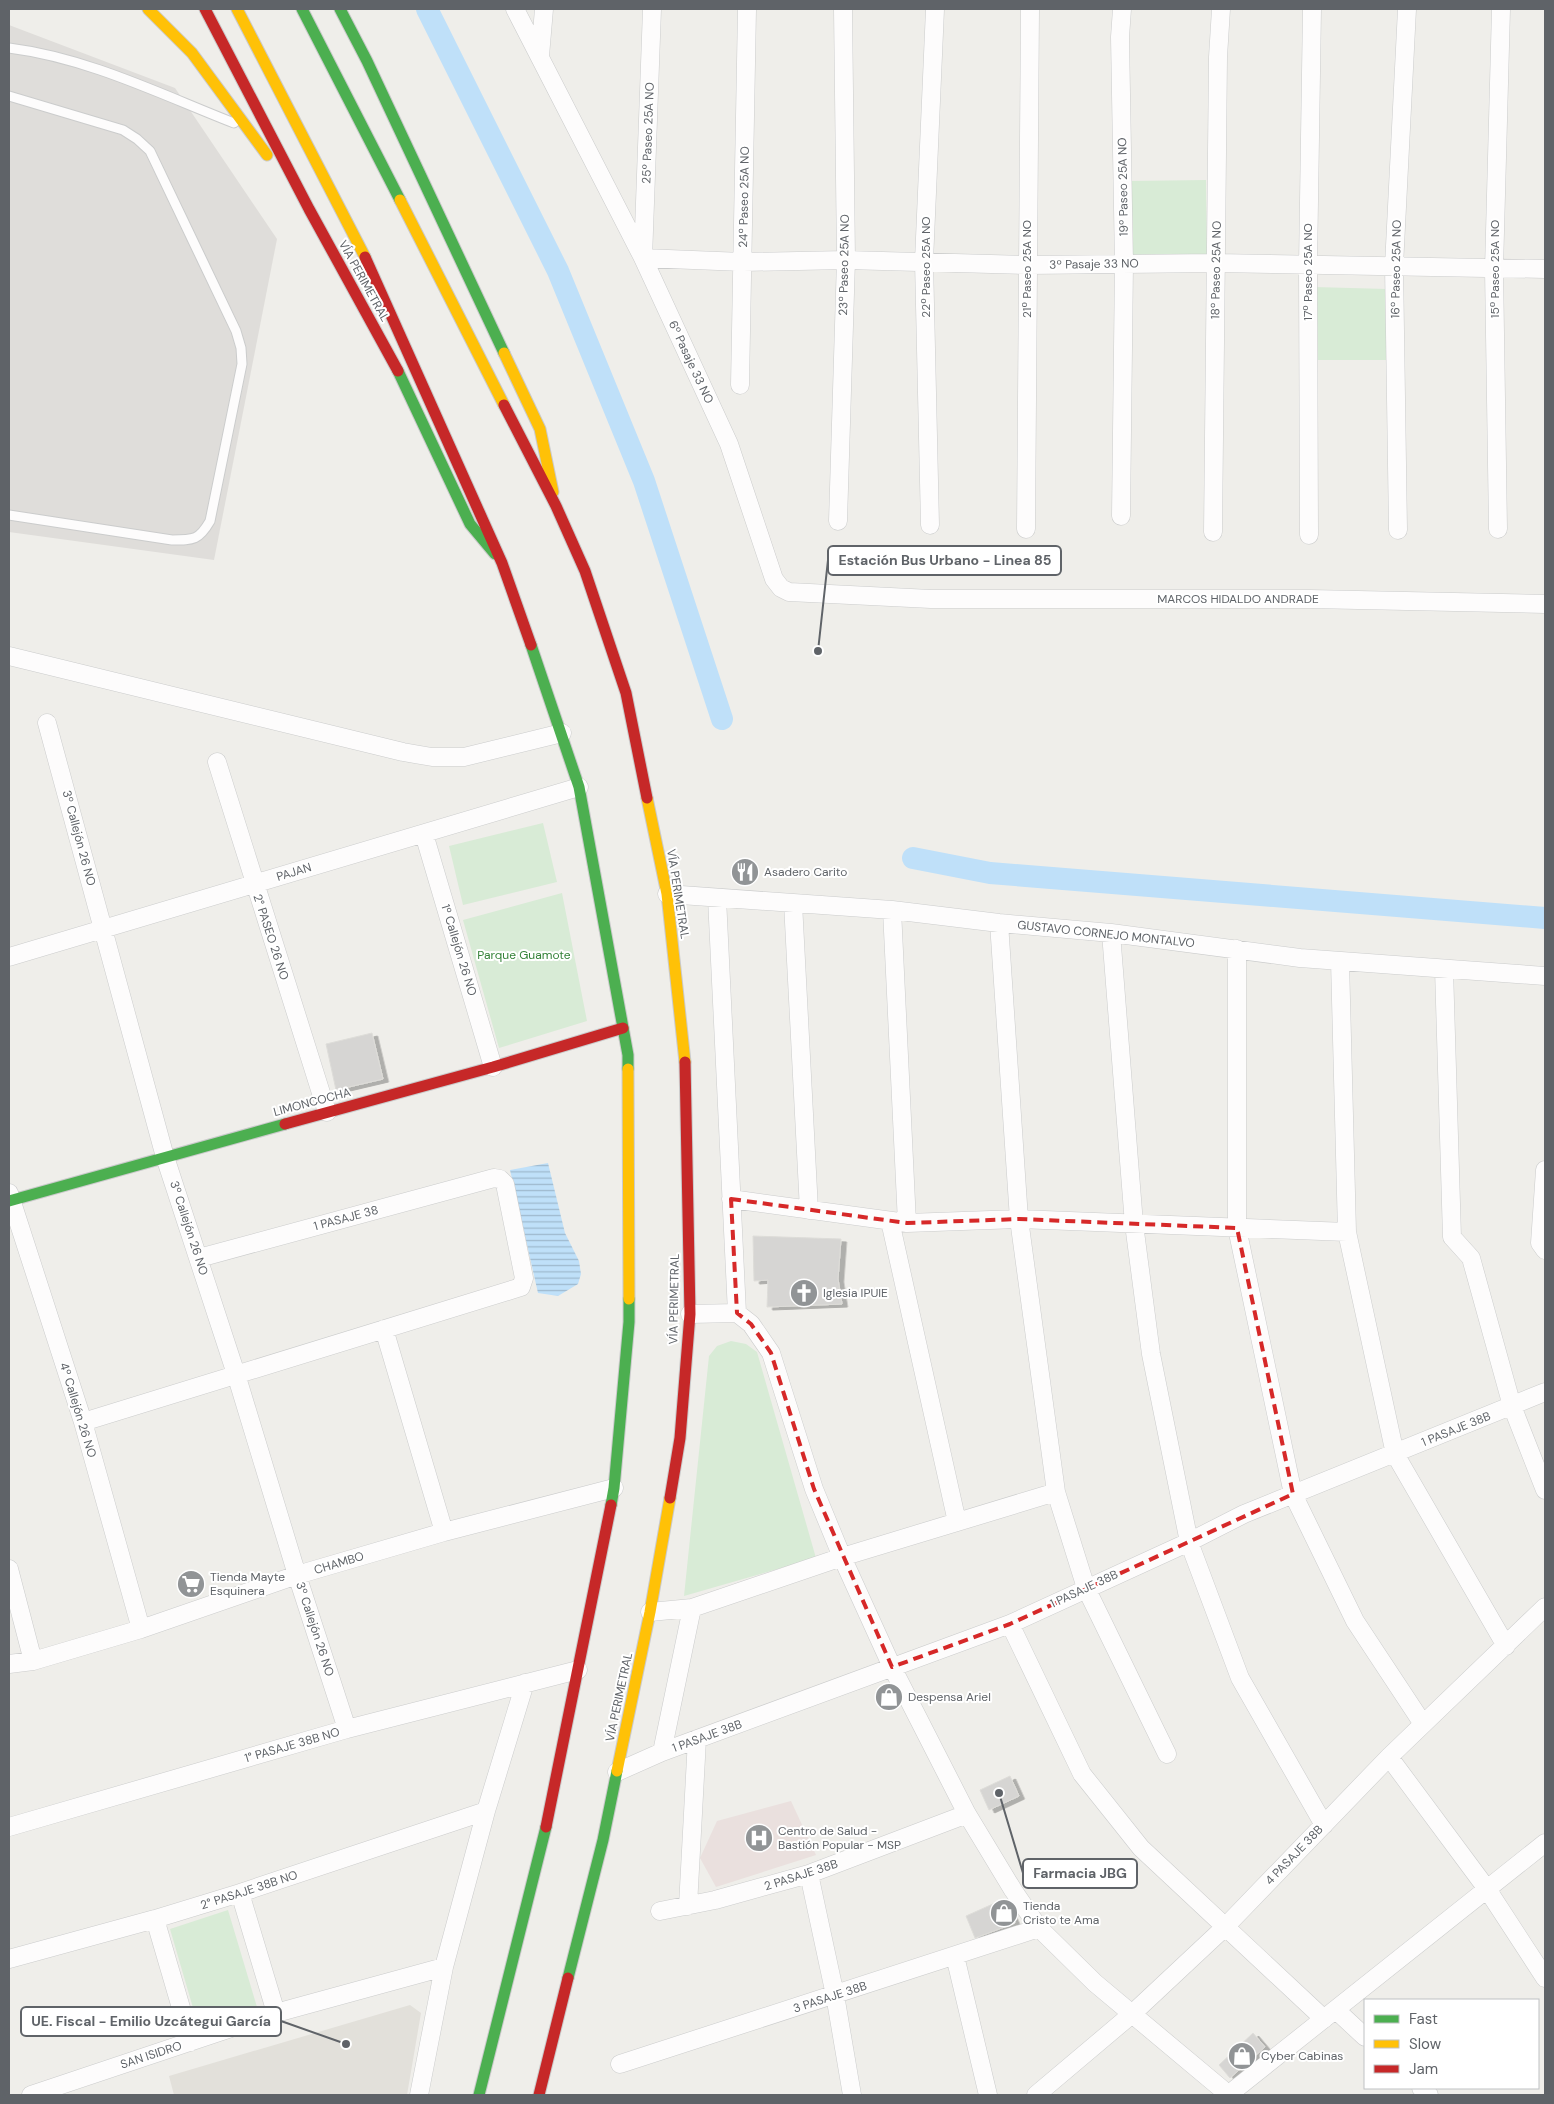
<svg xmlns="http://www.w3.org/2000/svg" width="1554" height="2104" viewBox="0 0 1554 2104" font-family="'DM Sans',sans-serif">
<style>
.industrial{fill:#dfddda}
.education{fill:#e2e0da}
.medical{fill:#eae0de}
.green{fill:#d8ebd6}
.water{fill:url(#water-rules)}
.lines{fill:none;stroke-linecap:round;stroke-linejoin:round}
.canal{stroke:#bfe0f9;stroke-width:22}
.building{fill:#d6d5d3;stroke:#deddd9;filter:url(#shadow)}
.lane-casing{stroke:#cbcccc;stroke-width:11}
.street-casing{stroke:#cbcccc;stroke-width:19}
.fast-casing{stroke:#cacacb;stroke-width:13}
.slow-casing{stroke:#cacacb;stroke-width:13}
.jam-casing{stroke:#cacacb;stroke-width:13}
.lane{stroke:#fdfcfc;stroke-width:9}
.street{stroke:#fdfcfc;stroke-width:18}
.fast{stroke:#4caf50;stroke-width:11}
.slow{stroke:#ffc107;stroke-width:11}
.jam{stroke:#c62828;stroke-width:11}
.marked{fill:none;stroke:#d62828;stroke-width:4;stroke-dasharray:10 6;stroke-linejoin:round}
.labels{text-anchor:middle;stroke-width:4;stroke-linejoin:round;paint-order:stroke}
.street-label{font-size:12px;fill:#5f6368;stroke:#fff}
.poi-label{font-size:12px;fill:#5f6368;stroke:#fff;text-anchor:start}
.park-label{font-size:12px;fill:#348238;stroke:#fff}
.leader{fill:none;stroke:#5f6368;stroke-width:2}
.callout-dot{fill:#5f6368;stroke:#fff;stroke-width:2}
.callout{fill:#fff;stroke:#5f6368;stroke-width:2}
.callout-label{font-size:14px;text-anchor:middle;font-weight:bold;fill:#5f6368}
</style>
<defs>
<pattern id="water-rules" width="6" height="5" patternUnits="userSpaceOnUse" patternTransform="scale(1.25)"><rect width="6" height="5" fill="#bfe0f9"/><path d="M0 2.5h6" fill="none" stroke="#9eb9cd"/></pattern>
<filter id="shadow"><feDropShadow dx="5.5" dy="3" stdDeviation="0" flood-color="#0004"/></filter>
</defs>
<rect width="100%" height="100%" fill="#efeeea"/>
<path class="industrial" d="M9,25L175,88L277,239L214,560L9,532Z"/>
<path class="education" d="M410,2005L421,2013L407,2095H174L169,2076Z"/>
<path class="medical" d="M791,1801L816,1855L716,1887L700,1858L717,1821Z"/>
<path class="green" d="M1206,180L1207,260L1129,259V181Z
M1314,287L1387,289L1388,360H1313Z
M543,823L557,882L463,905L449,846Z
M562,893L587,1021L499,1048L463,920Z
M731,1341L746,1344L757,1352L816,1558L684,1596L709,1356L717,1346Z
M228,1910L257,2007L198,2025L170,1929Z"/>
<path class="water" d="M548,1163L565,1233L579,1261L581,1274L578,1284L558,1296L538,1293L510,1170Z"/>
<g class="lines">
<path class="canal" d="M427,9L558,271L644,481L722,719
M913,858L990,873L1545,918"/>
</g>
<path class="building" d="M372,1033L383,1079L336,1090L326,1044Z
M753,1236L841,1239L838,1279L842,1304L767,1307L768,1280L754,1281Z
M1010,1776L1019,1796L989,1810L980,1790Z
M1004,1899L1015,1923L975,1938L966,1916Z
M1253,2033L1265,2047L1230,2078L1219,2065Z"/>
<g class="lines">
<defs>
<path id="lane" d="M9,48C88,58 160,94 234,123
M9,96L123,130L137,139L150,151L236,331L241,348L242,364L210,521C199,540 194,540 172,540L9,515"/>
<path id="street" d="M515,9L643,258L729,444L774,579L781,588L789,592L931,599H1310L1545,604
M652,9L643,258L743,262L846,260L1027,265L1216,263L1545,269
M540,56L544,9
M740,385L747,9
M1121,516L1124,264L1120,37L1122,9
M838,521L846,260L843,9
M930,525L924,261L935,9
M1026,529L1030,9
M1498,529L1494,269L1501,9
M1398,530L1394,266L1407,9
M1213,532L1218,57L1221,9
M1309,535L1308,265L1312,9
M9,656L403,752L432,757H464L562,733
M47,723L165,1157L236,1374L297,1575L347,1729
M217,762L327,1112
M424,834L493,1067
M667,894L892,910L999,923L1111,933L1300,958L1545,976
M717,898L737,1313
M793,903L809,1210
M892,910L907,1223
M999,923L1019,1219L1056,1492L1086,1588L1167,1754
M1111,933L1134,1224L1151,1354L1189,1542L1240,1678L1324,1825
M1237,949V1228L1293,1494L1355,1621L1423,1724
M9,957L579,787
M1340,961L1347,1232L1395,1454L1506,1646
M1444,969L1452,1237L1471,1258L1512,1406L1545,1490
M1545,1170L1540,1243L1545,1250
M9,1193L83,1422L141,1629
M731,1199L907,1223L1019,1219L1347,1232
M890,1221L957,1522
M690,1314L737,1313L751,1324L771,1353L814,1489L842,1557L892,1667L967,1814L1013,1890L1039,1928L1095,1983L1229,2095
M384,1329L444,1532
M83,1422L521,1287L524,1278L505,1184L500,1179L494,1178L199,1258
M9,1569L33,1661
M650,1612L692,1608L842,1557L1056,1492
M1010,1624L1082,1774L1141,1848L1324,2019
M9,1664L33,1661L141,1629L297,1575L444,1532L614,1488
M662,1752L692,1608
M1389,1757L1487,1889L1545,1978
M617,1772L662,1752L1010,1624L1189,1542L1244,1514L1545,1392
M9,1827L347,1729L578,1670
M809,1874L835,1995L852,2095
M240,1893L276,2013
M688,1906L697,1739
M660,1911L715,1900L809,1874L967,1814
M155,1919L191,2042
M955,1956L988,2095
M9,1959L155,1919L240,1893L486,1811
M1336,2010L1365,2037
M620,2064L1039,1928
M1421,2088L1429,2095
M31,2095L276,2013L444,1967
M419,2095L444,1967L486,1811L525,1683
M1036,2095L1132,2014L1225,1927L1389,1757L1545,1607
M1228,2095L1545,1843"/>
<path id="fast" d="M302,9L400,200
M340,9L367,61L504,353
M398,371L470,524L495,554
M531,645L579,787L628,1055V1069
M9,1201L285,1124
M611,1505L614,1488L629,1322V1299
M568,1978L603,1840L617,1771
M479,2095L546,1827"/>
<path id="slow" d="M148,9L192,53L267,155
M237,9L365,257
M400,200L504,405
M504,353L540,429L553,492
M647,798L667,894L685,1062
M628,1069L629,1299
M617,1771L650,1612L670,1498"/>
<path id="jam" d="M205,9L309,209L398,371
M365,257L502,563L531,645
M504,405L556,506L585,571L626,693L647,798
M285,1124L493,1067L623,1028
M670,1498L680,1438L690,1314L685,1062
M546,1827L611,1505
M539,2095L568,1978"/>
</defs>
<use href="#lane" class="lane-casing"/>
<use href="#street" class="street-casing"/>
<use href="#fast" class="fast-casing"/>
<use href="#slow" class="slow-casing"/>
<use href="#jam" class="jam-casing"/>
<use href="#lane" class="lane"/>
<use href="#street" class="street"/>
<use href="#fast" class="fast"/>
<use href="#slow" class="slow"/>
<use href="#jam" class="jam"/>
</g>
<path class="marked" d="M731,1199L907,1223L1019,1219L1237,1228L1293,1494L1010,1624L892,1667L814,1489L771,1353L751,1324L737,1313Z"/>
<defs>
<symbol id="restaurant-disc" viewBox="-11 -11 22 22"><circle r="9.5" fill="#919496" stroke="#fff"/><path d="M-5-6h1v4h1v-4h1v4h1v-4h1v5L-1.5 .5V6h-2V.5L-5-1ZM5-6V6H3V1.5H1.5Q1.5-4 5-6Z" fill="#fff"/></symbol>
<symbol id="church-disc" viewBox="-11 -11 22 22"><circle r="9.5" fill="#919496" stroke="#fff"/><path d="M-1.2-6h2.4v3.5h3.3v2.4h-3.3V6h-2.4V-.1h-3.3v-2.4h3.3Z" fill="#fff"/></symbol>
<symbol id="supermarket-disc" viewBox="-11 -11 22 22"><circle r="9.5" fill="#919496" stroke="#fff"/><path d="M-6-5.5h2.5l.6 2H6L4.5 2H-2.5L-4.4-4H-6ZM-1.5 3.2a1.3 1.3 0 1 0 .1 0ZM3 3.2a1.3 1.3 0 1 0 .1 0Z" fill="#fff"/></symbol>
<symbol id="shop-disc" viewBox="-11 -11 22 22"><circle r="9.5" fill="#919496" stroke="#fff"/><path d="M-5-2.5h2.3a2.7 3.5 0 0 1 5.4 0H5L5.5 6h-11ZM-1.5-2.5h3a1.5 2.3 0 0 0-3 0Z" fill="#fff"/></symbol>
<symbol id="hospital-disc" viewBox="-11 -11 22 22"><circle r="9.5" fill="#919496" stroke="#fff"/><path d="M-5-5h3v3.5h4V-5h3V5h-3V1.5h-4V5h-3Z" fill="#fff"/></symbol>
</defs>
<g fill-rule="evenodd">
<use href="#restaurant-disc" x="729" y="856" width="32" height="32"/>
<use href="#church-disc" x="788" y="1277" width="32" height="32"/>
<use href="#supermarket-disc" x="175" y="1568" width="32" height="32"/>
<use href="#shop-disc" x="873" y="1681" width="32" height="32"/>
<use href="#hospital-disc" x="743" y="1822" width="32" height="32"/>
<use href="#shop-disc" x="988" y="1897" width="32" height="32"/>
<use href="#shop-disc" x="1226" y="2040" width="32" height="32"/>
</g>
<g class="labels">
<g class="street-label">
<text transform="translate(648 133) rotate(-88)" y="4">25º Paseo 25A NO</text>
<text transform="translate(1123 187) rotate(-91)" y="4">19º Paseo 25A NO</text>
<text transform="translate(744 197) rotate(-89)" y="4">24º Paseo 25A NO</text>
<text transform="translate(1094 264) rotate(-1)" y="4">3º Pasaje 33 NO</text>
<text transform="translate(844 265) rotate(-89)" y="4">23º Paseo 25A NO</text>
<text transform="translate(926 267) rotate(-90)" y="4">22º Paseo 25A NO</text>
<text transform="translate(1027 269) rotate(-90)" y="4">21º Paseo 25A NO</text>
<text transform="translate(1396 269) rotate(-89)" y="4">16º Paseo 25A NO</text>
<text transform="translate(1495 269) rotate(-90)" y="4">15º Paseo 25A NO</text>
<text transform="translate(1216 270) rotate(-89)" y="4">18º Paseo 25A NO</text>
<text transform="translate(1308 272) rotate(-90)" y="4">17º Paseo 25A NO</text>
<text transform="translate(364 281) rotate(61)" y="4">VÍA PERIMETRAL</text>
<text transform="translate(691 362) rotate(65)" y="4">6º Pasaje 33 NO</text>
<text x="1238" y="603">MARCOS HIDALDO ANDRADE</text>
<text transform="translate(79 838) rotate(75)" y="4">3º Callejón 26 NO</text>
<text transform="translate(294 872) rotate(-17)" y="4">PAJAN</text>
<text transform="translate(678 894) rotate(81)" y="4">VÍA PERIMETRAL</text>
<text transform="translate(1106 934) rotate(6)" y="4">GUSTAVO CORNEJO MONTALVO</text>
<text transform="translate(271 937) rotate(72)" y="4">2° PASEO 26 NO</text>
<text transform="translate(459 950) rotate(73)" y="4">1º Callejón 26 NO</text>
<text transform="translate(312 1102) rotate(-15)" y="4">LIMONCOCHA</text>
<text transform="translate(346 1218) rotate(-15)" y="4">1 PASAJE 38</text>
<text transform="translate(189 1228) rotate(72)" y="4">3º Callejón 26 NO</text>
<text transform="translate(674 1299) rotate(-89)" y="4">VÍA PERIMETRAL</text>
<text transform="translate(78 1410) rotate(73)" y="4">4º Callejón 26 NO</text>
<text transform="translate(1456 1429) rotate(-22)" y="4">1 PASAJE 38B</text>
<text transform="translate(339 1563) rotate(-17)" y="4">CHAMBO</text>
<text transform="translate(1084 1589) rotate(-25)" y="4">1 PASAJE 38B</text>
<text transform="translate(315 1629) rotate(72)" y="4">3º Callejón 26 NO</text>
<text transform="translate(619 1697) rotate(-78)" y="4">VÍA PERIMETRAL</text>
<text transform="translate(707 1736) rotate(-20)" y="4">1 PASAJE 38B</text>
<text transform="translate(292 1745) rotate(-16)" y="4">1° PASAJE 38B NO</text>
<text transform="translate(1294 1855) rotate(-46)" y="4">4 PASAJE 38B</text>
<text transform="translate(801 1875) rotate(-18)" y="4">2 PASAJE 38B</text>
<text transform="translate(249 1890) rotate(-18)" y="4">2° PASAJE 38B NO</text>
<text transform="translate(830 1997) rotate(-18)" y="4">3 PASAJE 38B</text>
<text transform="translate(151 2055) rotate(-18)" y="4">SAN ISIDRO</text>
</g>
<g class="poi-label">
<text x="764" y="876">Asadero Carito</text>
<text x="823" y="1297">Iglesia IPUIE</text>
<text x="210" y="1581">Tienda Mayte<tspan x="210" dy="14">Esquinera</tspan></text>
<text x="908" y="1701">Despensa Ariel</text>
<text x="778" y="1835">Centro de Salud -<tspan x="778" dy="14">Bastión Popular - MSP</tspan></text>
<text x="1023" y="1910">Tienda<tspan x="1023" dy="14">Cristo te Ama</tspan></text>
<text x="1261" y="2060">Cyber Cabinas</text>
</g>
<g class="park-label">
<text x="524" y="959">Parque Guamote</text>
</g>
</g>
<path class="leader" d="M818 651L828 560M999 1793L1023 1873M346 2044L281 2021"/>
<g class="callout-dot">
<circle cx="818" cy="651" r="5"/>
<circle cx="999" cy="1793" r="5"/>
<circle cx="346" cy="2044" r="5"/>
</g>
<g class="callout">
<rect x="828" y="546" width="233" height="29" rx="5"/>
<rect x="1023" y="1859" width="114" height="29" rx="5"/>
<rect x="21" y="2007" width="260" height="29" rx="5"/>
</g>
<g class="callout-label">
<text x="945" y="565">Estación Bus Urbano - Linea 85</text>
<text x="1080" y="1878">Farmacia JBG</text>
<text x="151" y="2026">UE. Fiscal - Emilio Uzcátegui García</text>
</g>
<rect width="1554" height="2104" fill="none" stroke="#5f6368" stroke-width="20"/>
<rect x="1364" y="1999" width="175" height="90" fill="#ffffff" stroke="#bfc1c3"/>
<rect x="1374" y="2015" width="25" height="8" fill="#4caf50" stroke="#bfc1c3"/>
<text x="1409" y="2024" font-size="15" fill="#5f6368">Fast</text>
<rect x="1374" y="2040" width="25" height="8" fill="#ffc107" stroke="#bfc1c3"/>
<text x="1409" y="2049" font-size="15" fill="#5f6368">Slow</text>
<rect x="1374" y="2065" width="25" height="8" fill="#c62828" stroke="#bfc1c3"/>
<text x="1409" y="2074" font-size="15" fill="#5f6368">Jam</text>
</svg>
